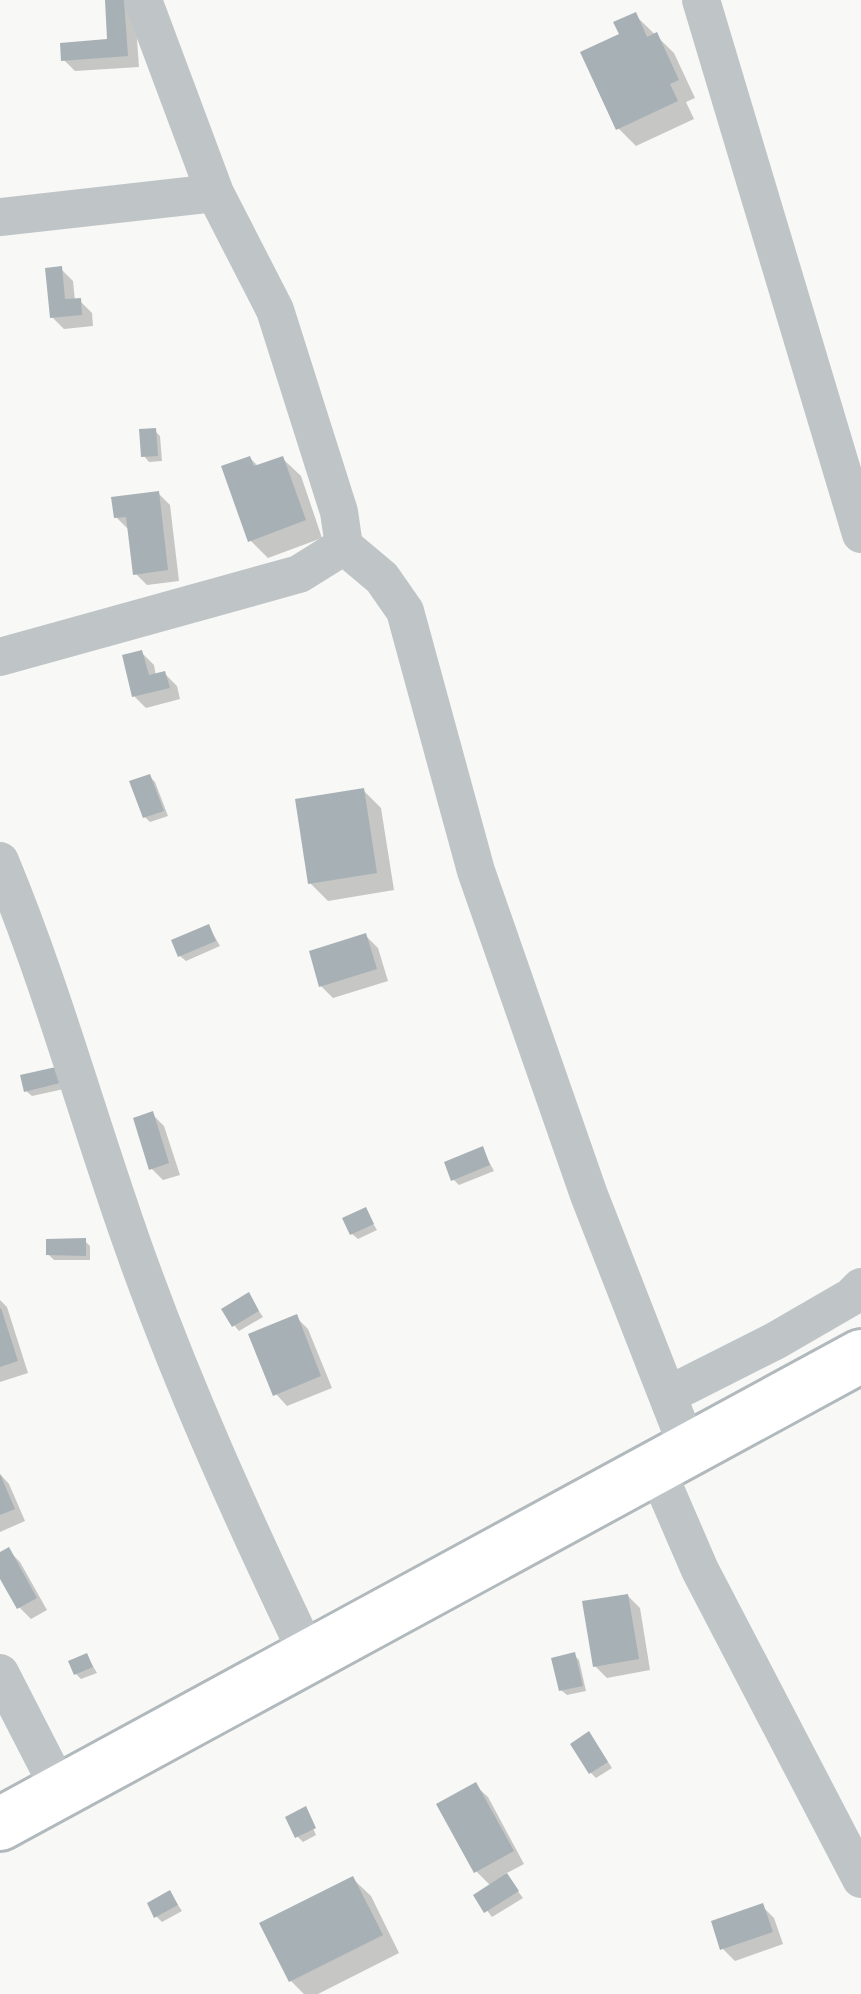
<svg xmlns="http://www.w3.org/2000/svg" width="861" height="1994" viewBox="0 0 861 1994" font-family="'PT Sans Narrow',sans-serif">
<style>
.shadow{fill:#0003}
.building{fill:#a7b1b5}
.lines{fill:none;stroke-linecap:round;stroke-linejoin:round}
.secondary-casing{stroke:#b2b9bc;stroke-width:58}
.street{stroke:#bfc5c7;stroke-width:38}
.secondary{stroke:#fff;stroke-width:52}
</style>
<rect width="100%" height="100%" fill="#f8f8f6"/>
<path class="shadow" d="M124,0L135,12L139,67L75,71L63,59L110,42Z
M635,15L674,53L695,98L686,102L694,119L636,146L618,128Z
M61,269L73,281L75,301H80L92,313L93,326L64,329L52,317Z
M155,431L160,436L162,461L149,462L144,456Z
M250,458L259,467L283,459L301,476L322,538L268,558L250,540Z
M158,493L170,505L179,581L147,585L135,573L128,529L116,517Z
M142,653L154,665L156,676L165,674L177,686L180,699L146,708L134,696Z
M150,777L155,782L168,816L150,822L145,817Z
M363,790L381,808L394,890L328,901L310,883Z
M209,927L220,946L186,961L180,956Z
M366,936L378,948L388,981L333,998L321,986Z
M55,1069L64,1089L32,1096L26,1091Z
M152,1114L164,1126L180,1175L163,1180L151,1168Z
M482,1149L494,1171L459,1185L453,1179Z
M365,1210L377,1230L358,1239L352,1234Z
M85,1241L90,1246V1260H54L48,1254Z
M248,1295L263,1317L239,1331L234,1325Z
M0,1300L7,1307L28,1373L0,1382Z
M296,1317L308,1329L332,1388L287,1406L276,1394Z
M0,1474L9,1484L25,1521L0,1532Z
M8,1550L20,1562L47,1610L31,1619L19,1607L0,1574V1555Z
M628,1596L640,1608L650,1670L607,1678L595,1666Z
M574,1655L579,1660L586,1691L567,1695L561,1690Z
M87,1656L97,1673L81,1679L76,1674Z
M594,1740L612,1768L596,1778L591,1773Z
M476,1786L488,1797L524,1864L505,1874L523,1898L492,1917L476,1896L491,1886L476,1871Z
M306,1812L316,1835L303,1842L297,1836Z
M353,1879L371,1896L399,1953L318,1994H304L291,1981Z
M170,1893L182,1911L162,1922L156,1916Z
M762,1906L774,1918L783,1944L735,1961L723,1949Z"/>
<path class="building" d="M105,0H124L128,56L61,61L60,43L107,39Z
M636,12L647,37L657,32L679,80L670,84L678,101L616,130L580,52L619,34L613,22Z
M62,266L65,299L81,298L82,315L50,318L45,268Z
M156,428L158,456L141,457L139,429Z
M250,456L254,466L283,456L306,520L248,542L221,466Z
M159,491L168,570L133,575L126,517L114,518L111,497Z
M142,650L149,675L165,671L170,688L132,697L122,655Z
M150,774L164,811L143,818L129,781Z
M364,788L377,873L308,884L295,799Z
M209,924L216,941L178,957L171,940Z
M366,933L377,969L319,987L309,951Z
M56,1067L60,1083L24,1092L20,1075Z
M153,1111L169,1163L149,1170L133,1118Z
M483,1146L490,1165L451,1181L444,1162Z
M366,1207L374,1224L350,1235L342,1218Z
M86,1238V1256L46,1255V1239Z
M249,1292L259,1311L232,1327L221,1309Z
M1,1308L18,1361L0,1367V1309Z
M297,1314L321,1376L273,1396L248,1334Z
M0,1474L15,1509L0,1515Z
M9,1547L37,1598L17,1609L0,1579V1552Z
M628,1594L639,1659L593,1667L582,1601Z
M575,1652L583,1686L559,1691L551,1658Z
M87,1653L93,1667L74,1675L68,1661Z
M589,1731L608,1762L589,1774L570,1744Z
M476,1782L514,1851L474,1873L436,1804Z
M306,1806L316,1828L295,1838L285,1817Z
M507,1873L519,1891L484,1913L473,1895Z
M353,1876L383,1935L289,1982L259,1923Z
M170,1890L178,1905L154,1918L147,1903Z
M763,1903L773,1932L720,1950L711,1921Z"/>
<g class="lines">
<defs>
<path id="secondary" d="M0,1824L861,1356"/>
</defs>
<use href="#secondary" class="secondary-casing"/>
<path class="street" d="M701,0L861,534
M0,217L215,193
M344,546L382,578L405,611L476,871L589,1195L689,1451
M0,657L299,574L344,546L339,512L275,310L215,193L143,0
M0,861C52,986 87,1116 132,1243C182,1385 244,1521 309,1657
M668,1395L775,1341L851,1297L861,1287
M656,1468L700,1570L861,1879
M0,1673L60,1790"/>
<use href="#secondary" class="secondary"/>
</g>
</svg>
